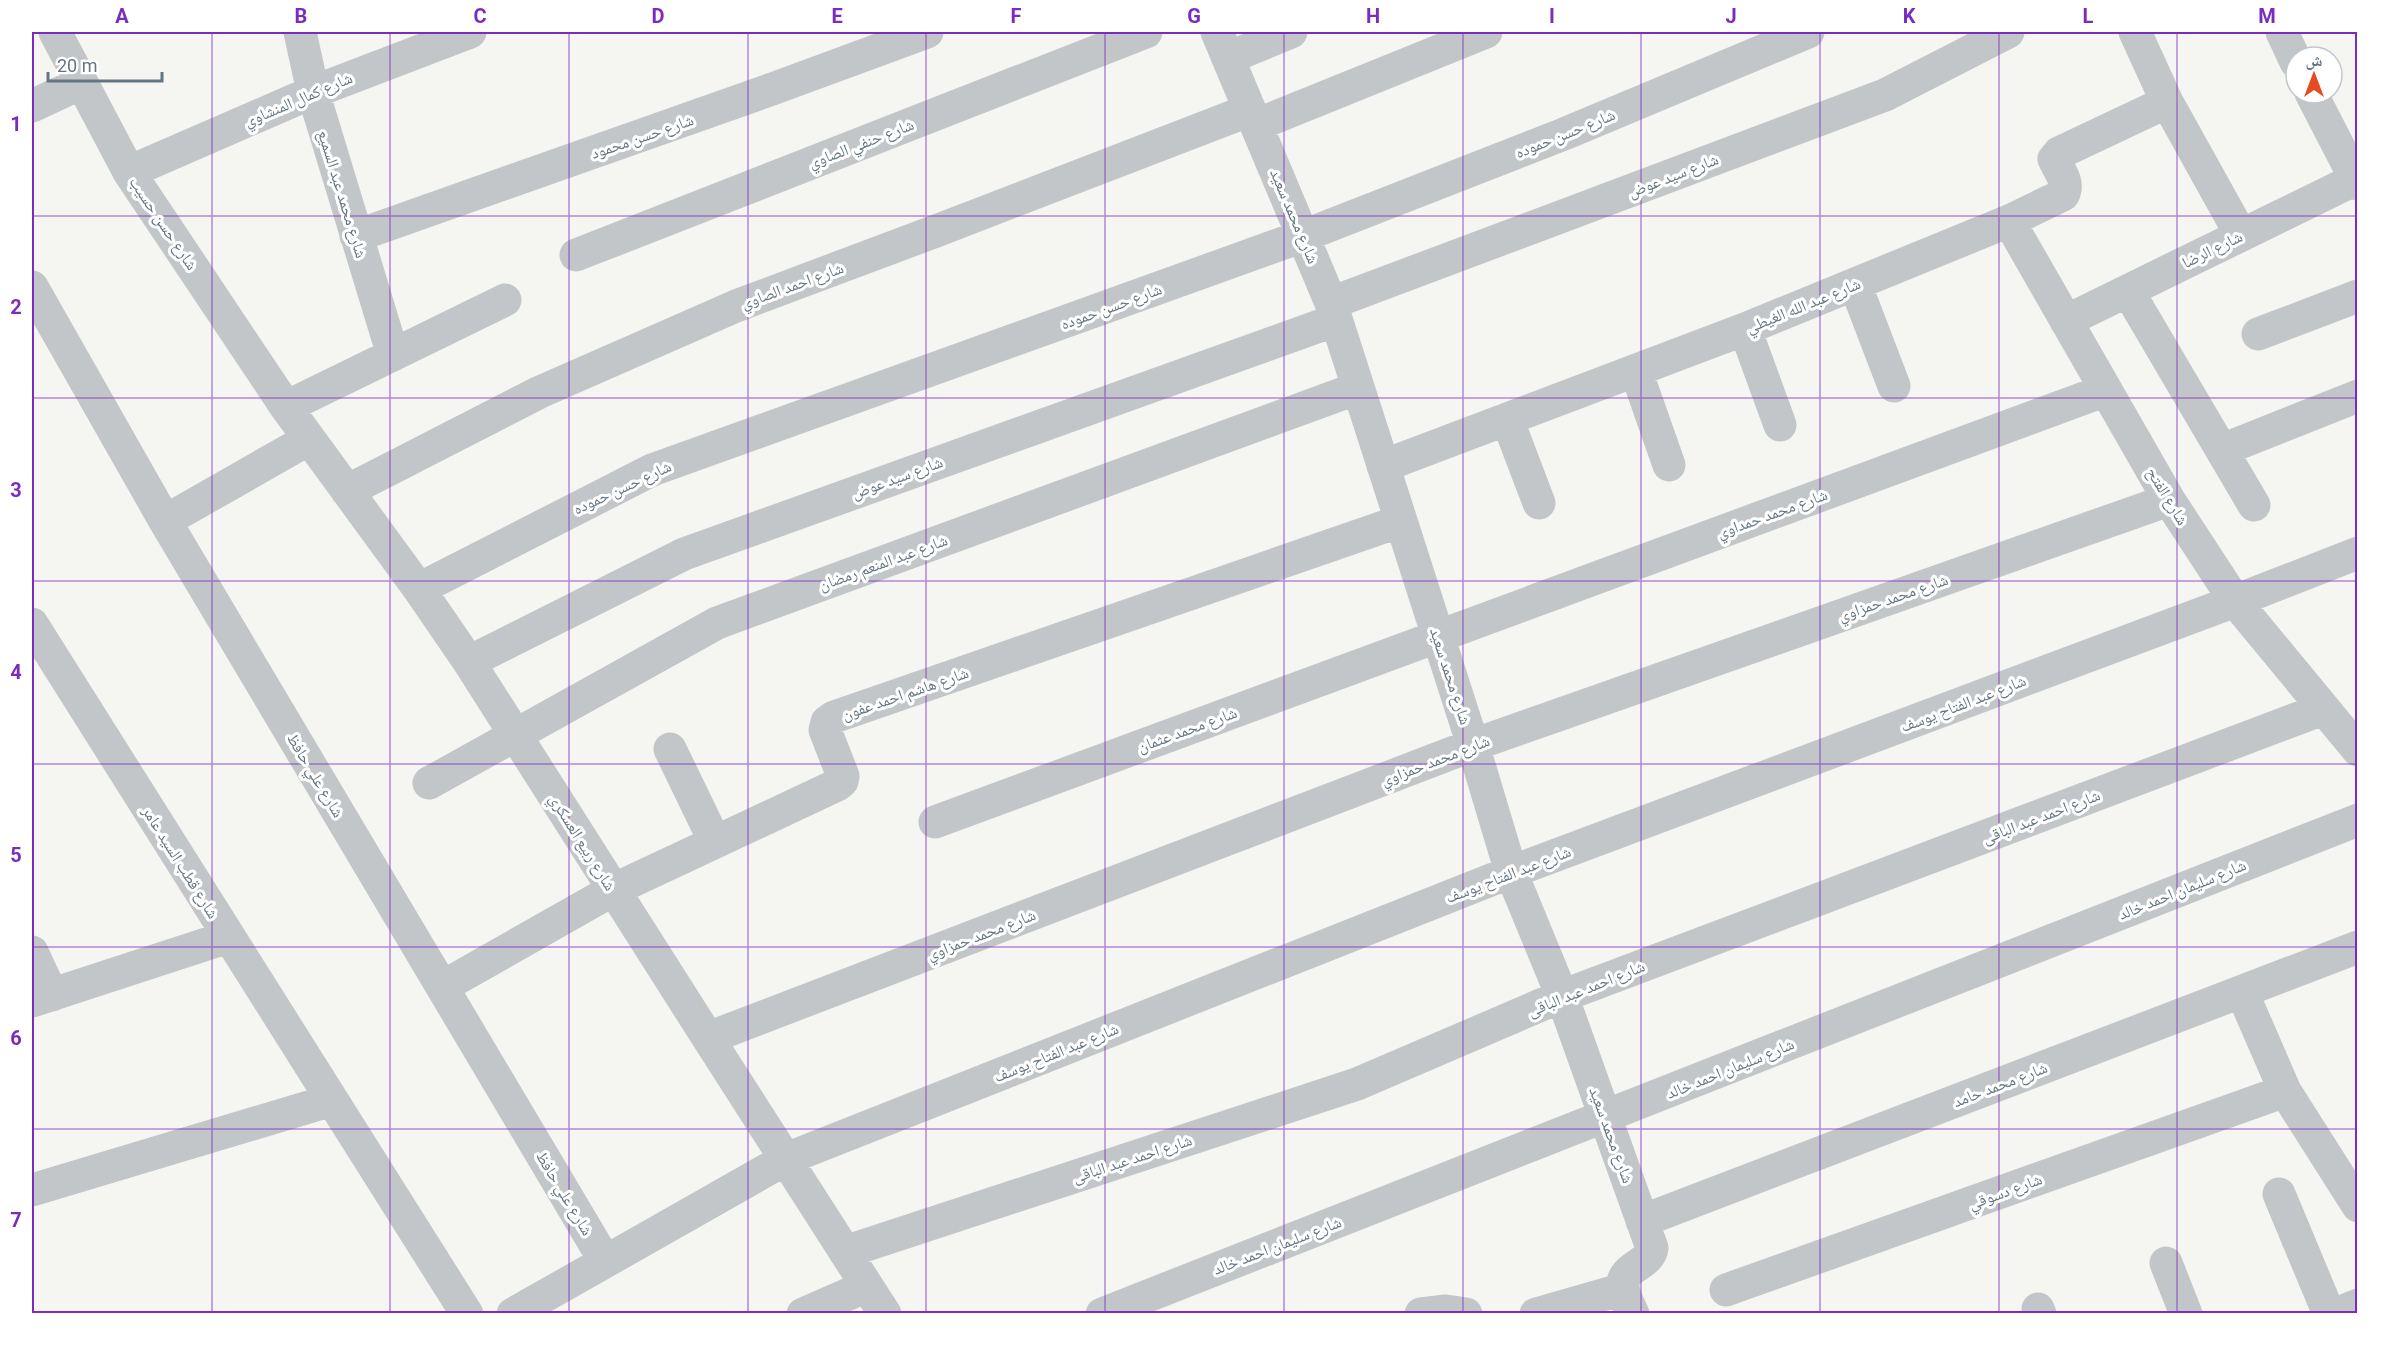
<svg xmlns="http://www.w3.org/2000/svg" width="2389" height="1345" viewBox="0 0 2389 1345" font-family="Roboto,'Noto Naskh Arabic',sans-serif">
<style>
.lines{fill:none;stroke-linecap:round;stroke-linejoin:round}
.minor{stroke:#c2c6c9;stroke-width:33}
.grid{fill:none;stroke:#7b2cbf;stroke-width:1.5;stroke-opacity:0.55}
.labels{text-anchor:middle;stroke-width:6;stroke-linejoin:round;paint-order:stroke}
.street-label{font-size:16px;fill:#647683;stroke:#fff}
.neatline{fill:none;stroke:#7b2cbf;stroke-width:2}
.grid-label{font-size:20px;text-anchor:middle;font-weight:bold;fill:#7b2cbf}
</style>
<rect width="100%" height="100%" fill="#f5f5f1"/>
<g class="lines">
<path class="minor" d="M55,32L129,172L286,407L419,589L469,662L708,1038L885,1314
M300,32L313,92L393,355
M1217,32L1331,303L1473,745L1511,872L1562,996L1652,1248C1650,1265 1622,1267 1623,1285C1623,1295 1629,1305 1633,1314
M2135,32L2167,102L2241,235
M2282,32L2296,62
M1228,58L1291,32
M2311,93L2358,184
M32,106L81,83
M1256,125L1486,32
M129,172L313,92L470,32
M2009,221L2169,500L2235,601L2358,750
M356,236L775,88L927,32
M576,255L1146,32
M1855,284L1894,386
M32,287L165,521L605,1261
M2128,291L2254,505
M1331,303L1885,95L2008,32
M2066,321L2358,178
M1745,329L1780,425
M2258,334L2358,296
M1636,371L1669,465
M286,407L505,300
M1507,419L1539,503
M2222,450L2358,396
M1383,466L1745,329L2009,221L2063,195C2070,182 2059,171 2054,159L2059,153L2167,102
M347,491L540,392L736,306L936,231L1250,110
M165,521L309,439
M419,589L652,470L1303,236L1564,134L1808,32
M32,624L467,1314
M469,662L684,554L1336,320
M670,749L715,842
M429,783L717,623L1358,388
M935,822L2106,390
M32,952L52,995
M442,987L613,890L837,785L842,781L843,776L825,730L827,722L834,717L1401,521
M2242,992L2285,1091L2358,1206
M32,1001L228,937
M708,1038L1473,745L2169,500
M32,1190L332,1100
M2279,1194L2329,1314
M1642,1221L2358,947
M845,1252L1357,1084L1562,996L2323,709
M2166,1263L2186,1314
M1726,1290L2285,1091
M2038,1309L2040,1314
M513,1314L786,1159L1511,872L2235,601L2358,553
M803,1314L867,1286
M1102,1314L2358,820
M1421,1314L1446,1311L1466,1314
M1536,1314L1623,1289
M2336,1314L2358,1305"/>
</g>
<path class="grid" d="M212,32V1314M390,32V1314M569,32V1314M748,32V1314M926,32V1314M1105,32V1314M1284,32V1314M1463,32V1314M1641,32V1314M1820,32V1314M1999,32V1314M2177,32V1314M32,216H2358M32,398H2358M32,581H2358M32,764H2358M32,947H2358M32,1129H2358"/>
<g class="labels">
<g class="street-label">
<text transform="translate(298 99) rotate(-23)" y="6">شارع كمال المنشاوي</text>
<text transform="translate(1565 133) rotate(-22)" y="6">شارع حسن حموده</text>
<text transform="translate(642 136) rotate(-19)" y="6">شارع حسن محمود</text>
<text transform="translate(861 143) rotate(-21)" y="6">شارع حنفي الصاوي</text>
<text transform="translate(1673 175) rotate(-21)" y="6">شارع سيد عوض</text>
<text transform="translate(343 194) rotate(73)" y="6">شارع محمد عبد السميع</text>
<text transform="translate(1295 216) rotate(67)" y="6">شارع محمد سعيد</text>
<text transform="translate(164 223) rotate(56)" y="6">شارع حسن حسيب</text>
<text transform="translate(2212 249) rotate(-26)" y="6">شارع الرضا</text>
<text transform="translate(792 285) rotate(-20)" y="6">شارع احمد الصاوي</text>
<text transform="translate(1803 305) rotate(-22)" y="6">شارع عبد الله الغيطي</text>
<text transform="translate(1111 306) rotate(-20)" y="6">شارع حسن حموده</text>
<text transform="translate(897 477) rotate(-20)" y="6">شارع سيد عوض</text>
<text transform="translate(622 487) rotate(-25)" y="6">شارع حسن حموده</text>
<text transform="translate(2168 496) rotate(59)" y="6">شارع الفتح</text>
<text transform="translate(1772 513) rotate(-20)" y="6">شارع محمد حمداوي</text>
<text transform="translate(883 562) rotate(-20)" y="6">شارع عبد المنعم رمضان</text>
<text transform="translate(1893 597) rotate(-19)" y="6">شارع محمد حمزاوي</text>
<text transform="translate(1451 676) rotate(72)" y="6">شارع محمد سعيد</text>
<text transform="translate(905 693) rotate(-19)" y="6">شارع هاشم احمد عفون</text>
<text transform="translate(1963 703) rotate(-21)" y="6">شارع عبد الفتاح يوسف</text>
<text transform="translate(1187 729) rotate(-20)" y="6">شارع محمد عثمان</text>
<text transform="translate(1435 760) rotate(-21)" y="6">شارع محمد حمزاوي</text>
<text transform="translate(316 775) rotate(59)" y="6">شارع علي حافظ</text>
<text transform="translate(2041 816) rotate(-21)" y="6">شارع احمد عبد الباقى</text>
<text transform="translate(583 842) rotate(58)" y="6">شارع ربيع العسكري</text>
<text transform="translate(181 862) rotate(58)" y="6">شارع قطب السيد عامر</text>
<text transform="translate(1508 874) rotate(-21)" y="6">شارع عبد الفتاح يوسف</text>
<text transform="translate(2182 889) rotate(-22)" y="6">شارع سليمان احمد خالد</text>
<text transform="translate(981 934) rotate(-21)" y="6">شارع محمد حمزاوي</text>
<text transform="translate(1586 988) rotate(-22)" y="6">شارع احمد عبد الباقى</text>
<text transform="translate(1056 1052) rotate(-22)" y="6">شارع عبد الفتاح يوسف</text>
<text transform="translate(1730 1068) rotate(-22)" y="6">شارع سليمان احمد خالد</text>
<text transform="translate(2000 1084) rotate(-21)" y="6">شارع محمد حامد</text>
<text transform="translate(1612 1135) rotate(70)" y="6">شارع محمد سعيد</text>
<text transform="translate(1132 1158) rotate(-18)" y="6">شارع احمد عبد الباقى</text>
<text transform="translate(2005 1191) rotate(-20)" y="6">شارع دسوقي</text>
<text transform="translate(565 1193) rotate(59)" y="6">شارع علي حافظ</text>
<text transform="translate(1277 1245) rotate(-21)" y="6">شارع سليمان احمد خالد</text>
</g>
</g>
<rect width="2389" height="1345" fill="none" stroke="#ffffff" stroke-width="66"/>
<g transform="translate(2314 75)"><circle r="28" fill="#ffffff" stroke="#c1c8cd" stroke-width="1.5"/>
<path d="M0-4.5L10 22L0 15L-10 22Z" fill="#e74c20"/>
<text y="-9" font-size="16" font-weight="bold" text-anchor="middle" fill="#647683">ش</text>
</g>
<path d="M48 72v9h114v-9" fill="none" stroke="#647683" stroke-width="3"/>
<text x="57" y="72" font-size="18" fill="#647683" stroke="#ffffff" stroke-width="4.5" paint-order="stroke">20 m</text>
<rect x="33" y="33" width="2323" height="1279" class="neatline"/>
<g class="grid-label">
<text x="122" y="23">A</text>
<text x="301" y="23">B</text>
<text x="480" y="23">C</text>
<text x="658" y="23">D</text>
<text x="837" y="23">E</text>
<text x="1016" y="23">F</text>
<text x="1194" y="23">G</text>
<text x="1373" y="23">H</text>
<text x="1552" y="23">I</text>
<text x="1731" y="23">J</text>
<text x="1909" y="23">K</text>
<text x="2088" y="23">L</text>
<text x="2267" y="23">M</text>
<text x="16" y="131">1</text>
<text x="16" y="314">2</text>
<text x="16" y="497">3</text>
<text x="16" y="679">4</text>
<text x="16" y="862">5</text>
<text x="16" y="1045">6</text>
<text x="16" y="1227">7</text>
</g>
</svg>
